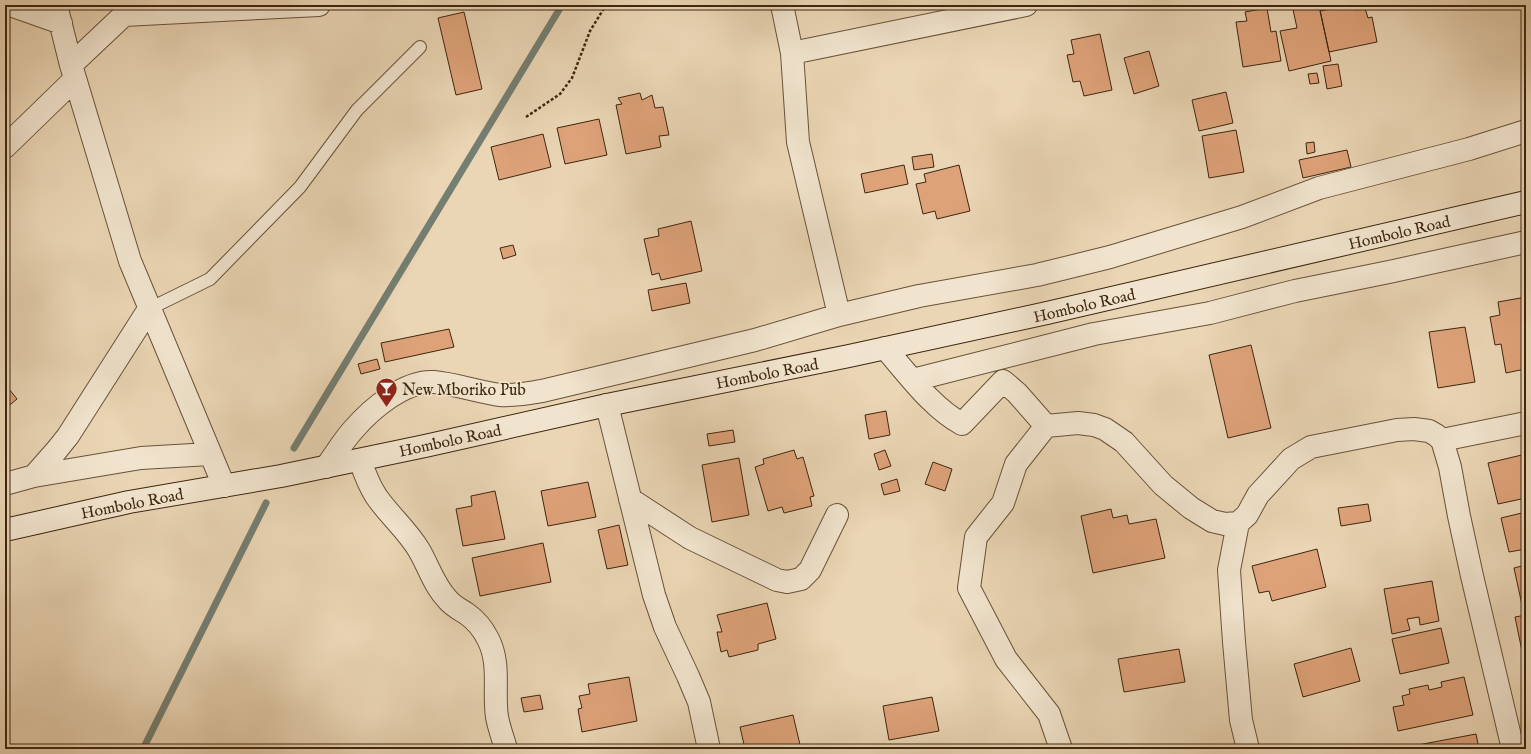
<svg xmlns="http://www.w3.org/2000/svg" width="1531" height="754" viewBox="0 0 1531 754" font-family="'IM FELL English',serif">
<style>
.lines{fill:none;stroke-linecap:round;stroke-linejoin:round}
.stream{stroke:#747e71;stroke-width:7}
.building{fill:#dea279;stroke:#3e2610}
.lane-casing{stroke:#695239;stroke-width:14}
.street-casing{stroke:#695239;stroke-width:24}
.secondary-casing{stroke:#3e2610;stroke-width:24}
.path{stroke:#3e2610;stroke-width:2.5;stroke-dasharray:3 2;stroke-linecap:butt}
.lane{stroke:#f1e4ce;stroke-width:12}
.street{stroke:#f1e4ce;stroke-width:22}
.secondary{stroke:#f1e4ce;stroke-width:22}
.labels{text-anchor:middle;stroke-width:3.5;stroke-linejoin:round;paint-order:stroke}
.street-label{font-size:16px;fill:#3e2610;stroke:#f1e4ce}
.poi-label{font-size:16px;fill:#3e2610;stroke:#f1e4ce;text-anchor:start}
</style>
<rect width="100%" height="100%" fill="#ead5b4"/>
<filter id="stains"><feTurbulence type="fractalNoise" baseFrequency=".005" numOctaves="4"/><feColorMatrix values="0 0 0 0 .2 0 0 0 0 .09 0 0 0 0 .02 0 0 0 .5 -.17"/></filter>
<radialGradient id="worn" r=".72"><stop offset=".6" stop-color="#630" stop-opacity="0"/><stop offset="1" stop-color="#630" stop-opacity=".3"/></radialGradient>
<g class="lines">
<path class="stream" d="M294,448L562,5
M143,749L266,503"/>
</g>
<path class="building" d="M1292,5H1319L1331,61L1289,71L1280,31L1297,28Z
M1348,5H1355L1356,10L1365,8L1368,18L1372,17L1377,42L1329,52L1320,11Z
M1267,8L1271,32L1276,31L1281,61L1243,67L1236,22L1247,21L1245,12Z
M464,12L482,89L456,95L438,18Z
M1100,34L1112,90L1084,96L1080,81L1073,82L1067,55L1074,54L1071,40Z
M1149,51L1159,86L1134,94L1124,58Z
M1338,64L1342,86L1327,89L1323,66Z
M1317,73L1319,83L1310,84L1308,74Z
M1226,92L1233,123L1199,131L1192,100Z
M640,93L642,100L652,95L655,108L663,107L669,135L659,136L661,147L626,154L616,105L622,104L618,98Z
M599,119L607,155L565,164L557,128Z
M1236,130L1244,172L1209,178L1202,136Z
M543,134L551,167L499,180L491,147Z
M1314,142L1315,152L1307,154L1306,143Z
M1347,150L1351,167L1303,178L1299,160Z
M932,154L934,167L914,170L912,157Z
M904,165L908,184L865,193L861,174Z
M959,165L970,211L937,219L935,211L923,214L916,184L926,182L924,174Z
M691,221L702,271L661,280L659,273L652,275L644,239L659,236L658,229Z
M513,245L516,255L503,259L500,248Z
M686,283L690,303L652,311L648,290Z
M1526,297L1525,369L1506,373L1501,344L1495,345L1490,317L1500,315L1498,302Z
M1465,327L1475,382L1438,388L1429,332Z
M449,329L454,347L385,362L381,343Z
M1251,345L1271,428L1228,438L1209,355Z
M377,359L380,369L361,374L358,364Z
M5,384L17,399L5,409Z
M886,411L890,435L869,439L865,415Z
M733,430L735,442L709,446L707,434Z
M794,450L797,459L803,457L814,496L810,497L812,506L784,513L782,507L768,511L755,467L764,464L763,459Z
M885,450L891,466L879,470L874,454Z
M1526,454V498L1498,504L1488,463Z
M739,458L749,515L712,522L702,465Z
M933,462L952,469L945,491L925,484Z
M897,479L900,491L884,495L881,484Z
M588,482L596,517L548,526L541,491Z
M495,491L505,539L463,546L456,509L472,506L471,496Z
M1368,504L1371,521L1341,526L1338,508Z
M1111,509L1113,518L1127,515L1129,524L1156,519L1165,558L1093,573L1081,516Z
M1526,512V549L1509,552L1501,518Z
M619,525L628,565L607,569L598,530Z
M543,543L551,582L480,596L472,558Z
M1317,549L1326,587L1272,601L1269,591L1259,593L1252,566Z
M1526,565V604L1522,605L1514,568Z
M1432,581L1439,621L1420,625L1419,617L1407,619L1410,630L1392,634L1384,589Z
M767,603L776,639L758,644V650L729,657L727,650L721,652L717,632H722L717,615Z
M1526,615V655L1523,656L1515,617Z
M1441,628L1449,663L1400,674L1392,639Z
M1351,648L1360,681L1303,697L1294,664Z
M1179,649L1185,682L1124,692L1118,659Z
M629,677L637,721L582,732L578,709L582,708L579,696L590,694L588,684Z
M1464,677L1473,715L1398,731L1393,707L1404,705L1402,696L1410,694L1409,689L1428,685L1429,690L1442,687L1441,682Z
M540,695L543,709L524,712L521,698Z
M932,697L939,731L889,740L883,706Z
M793,715L801,749H745L740,727Z
M1476,734L1479,749H1397Z"/>
<g class="lines">
<defs>
<path id="lane" d="M149,309L210,279L300,187L357,110L420,47"/>
<path id="street" d="M10,5L61,23
M56,5L71,65L130,261L224,486
M782,5L792,53L798,142L839,315
M124,15L319,5
M792,53L1026,5
M71,65L124,15L130,5
M5,147L75,79
M885,348C908,374 932,408 962,424L1003,381L1017,393L1046,426L1078,423L1094,425L1105,429L1124,442L1163,485L1191,508L1212,521L1225,524L1238,523L1247,515L1258,495L1291,459L1311,447L1397,430L1414,429L1429,431L1436,435L1442,440L1450,467L1459,516L1472,576L1513,749
M913,380L1094,334L1210,313L1295,291L1389,272L1526,242
M607,405L654,595L665,627L688,676L699,702L709,749
M1046,426L1016,464L1003,503L976,537L969,588L1006,659L1049,714L1061,749
M1442,440L1526,423
M360,460C364,472 369,485 376,496C389,515 407,530 419,550C429,567 434,586 448,600C453,606 461,610 467,614C477,621 483,629 488,639C501,664 493,691 497,717C499,728 503,738 506,749
M326,467C335,455 343,441 353,430C371,409 405,380 434,382C456,384 478,392 500,395C514,396 528,393 542,391L755,340L839,315L919,296L1037,275L1110,257L1242,217L1319,188L1469,149L1526,131
M34,476L141,458L210,454
M5,484L34,476L56,451L68,436L149,309
M630,499L690,538L777,580L787,582L801,579L810,570L837,515
M1238,523L1229,570L1234,642L1241,720L1248,749"/>
<path id="secondary" d="M5,530L129,502L281,476L425,446L607,405L849,356L1047,313L1526,202"/>
</defs>
<use href="#lane" class="lane-casing"/>
<use href="#street" class="street-casing"/>
<use href="#secondary" class="secondary-casing"/>
<path class="path" d="M526,117L560,94L572,78L590,31L606,5"/>
<use href="#lane" class="lane"/>
<use href="#street" class="street"/>
<use href="#secondary" class="secondary"/>
</g>
<defs>
<symbol id="bar-pin" viewBox="-11 -11 22 30"><path d="M0 17L-7.5 6A9.5 9.5 0 1 1 7.5 6Z" fill="#8f2418" stroke="#f1e4ce"/><path d="M-6-5H6L.8 .8V4.5H3.5V6h-7V4.5H-.8V.8Z" fill="#fff"/></symbol>
</defs>
<g fill-rule="evenodd">
<use href="#bar-pin" x="374" y="376" width="25" height="34"/>
</g>
<g class="labels">
<g class="street-label">
<text transform="translate(1399 232) rotate(-13)" y="6">Hombolo Road</text>
<text transform="translate(1084 305) rotate(-13)" y="6">Hombolo Road</text>
<text transform="translate(767 373) rotate(-11)" y="6">Hombolo Road</text>
<text transform="translate(450 440) rotate(-12)" y="6">Hombolo Road</text>
<text transform="translate(132 503) rotate(-11)" y="6">Hombolo Road</text>
</g>
<g class="poi-label">
<text x="402" y="395">New Mboriko Pub</text>
</g>
</g>
<rect width="1531" height="754" fill="none" stroke="#ead5b4" stroke-width="20"/>
<rect x="6" y="6" width="1519" height="742" fill="none" stroke="#3e2610" stroke-width="2"/>
<rect x="10" y="10" width="1511" height="734" fill="none" stroke="#3e2610"/>
<rect width="100%" height="100%" filter="url(#stains)"/>
<rect width="100%" height="100%" fill="url(#worn)"/>
</svg>
